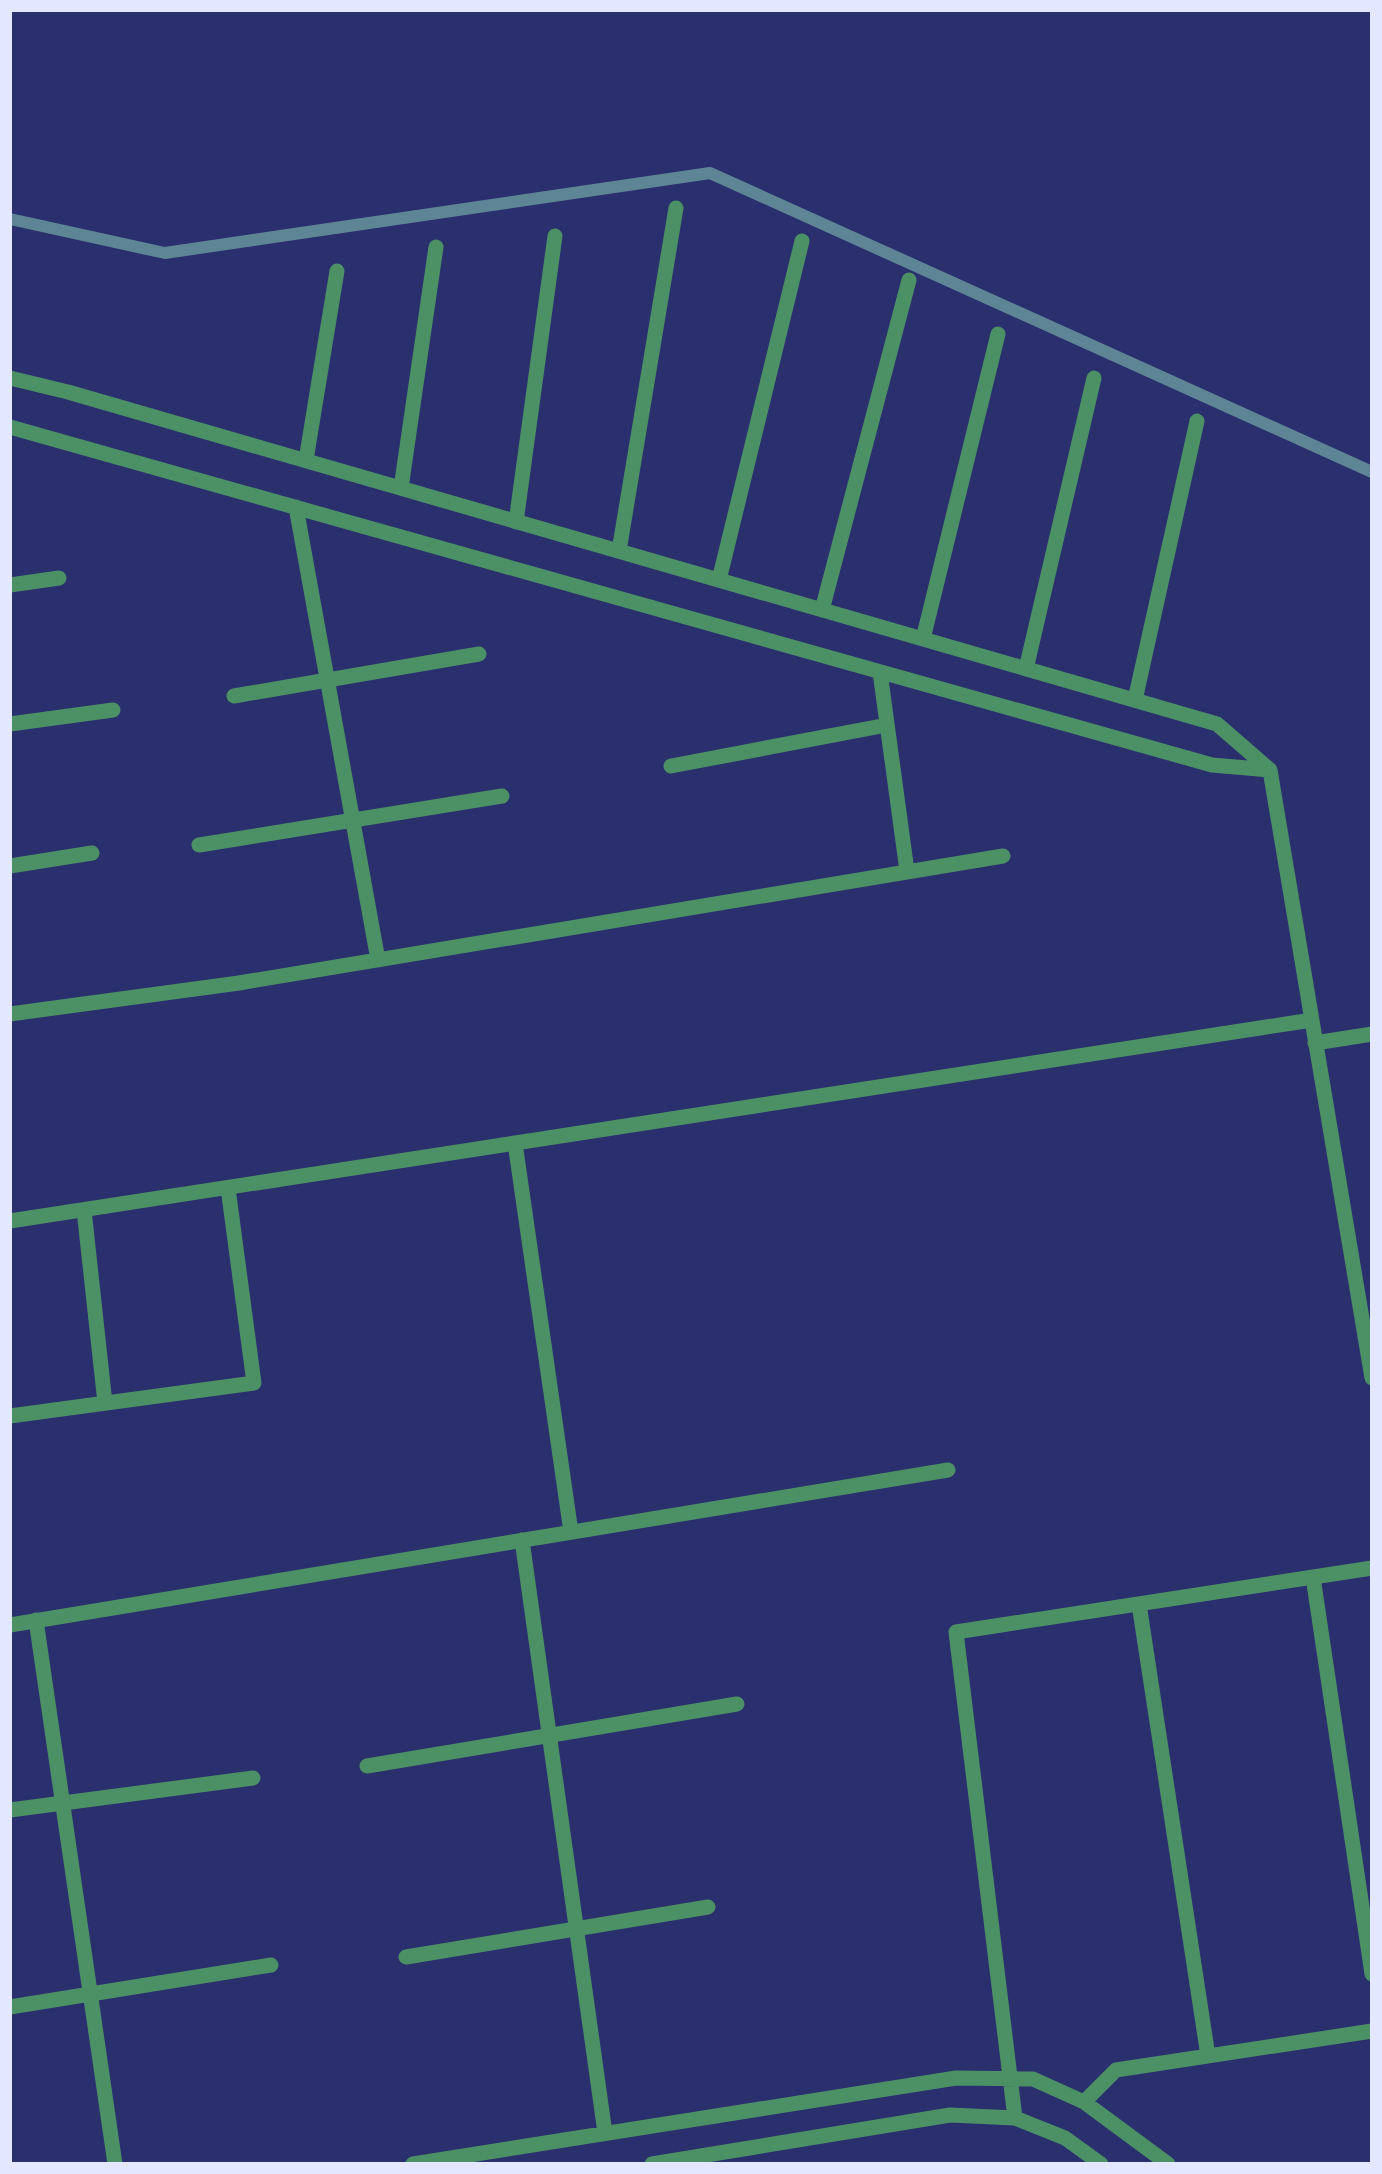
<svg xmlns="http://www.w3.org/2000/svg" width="1382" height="2174" viewBox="0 0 1382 2174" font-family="Poppins,sans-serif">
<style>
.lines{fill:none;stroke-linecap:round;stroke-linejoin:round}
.stream{stroke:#5d8595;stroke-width:12}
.minor{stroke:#4c9066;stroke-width:15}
</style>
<rect width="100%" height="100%" fill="#2a2f6d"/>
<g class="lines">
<path class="stream" d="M10,219L165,253L710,173L1372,472"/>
<path class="minor" d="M10,378L68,392L1217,724L1270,770L1372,1378
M10,427L1212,765L1270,770
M306,460L337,271
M401,488L436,247
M296,507L378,960
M516,522L555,236
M619,551L676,208
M719,580L802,241
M10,585L59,578
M822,610L909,280
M923,639L998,334
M1026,669L1094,378
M880,672L907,871
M234,696L479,654
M1135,700L1197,421
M10,724L113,710
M671,766L887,725
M199,845L502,796
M10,866L92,853
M10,1014L239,983L1003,856
M1315,1043L1372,1034
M515,1143L571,1532
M84,1210L105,1403
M10,1221L1312,1020
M10,1416L254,1383L228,1188
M522,1540L605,2133
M1313,1577L1372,1974
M1139,1604L1208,2056
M36,1620L115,2164
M10,1625L948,1470
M367,1766L737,1704
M10,1810L253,1778
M406,1957L708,1907
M10,2007L271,1965
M1084,2102L1116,2070L1372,2031
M1015,2118L956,1632L1372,1568
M413,2164L956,2078L1033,2079L1084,2102L1168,2164
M652,2164L950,2115L1015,2118L1065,2138L1101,2164"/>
</g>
<rect width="1382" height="2174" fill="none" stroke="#e3e8ff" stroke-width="24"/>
</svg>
